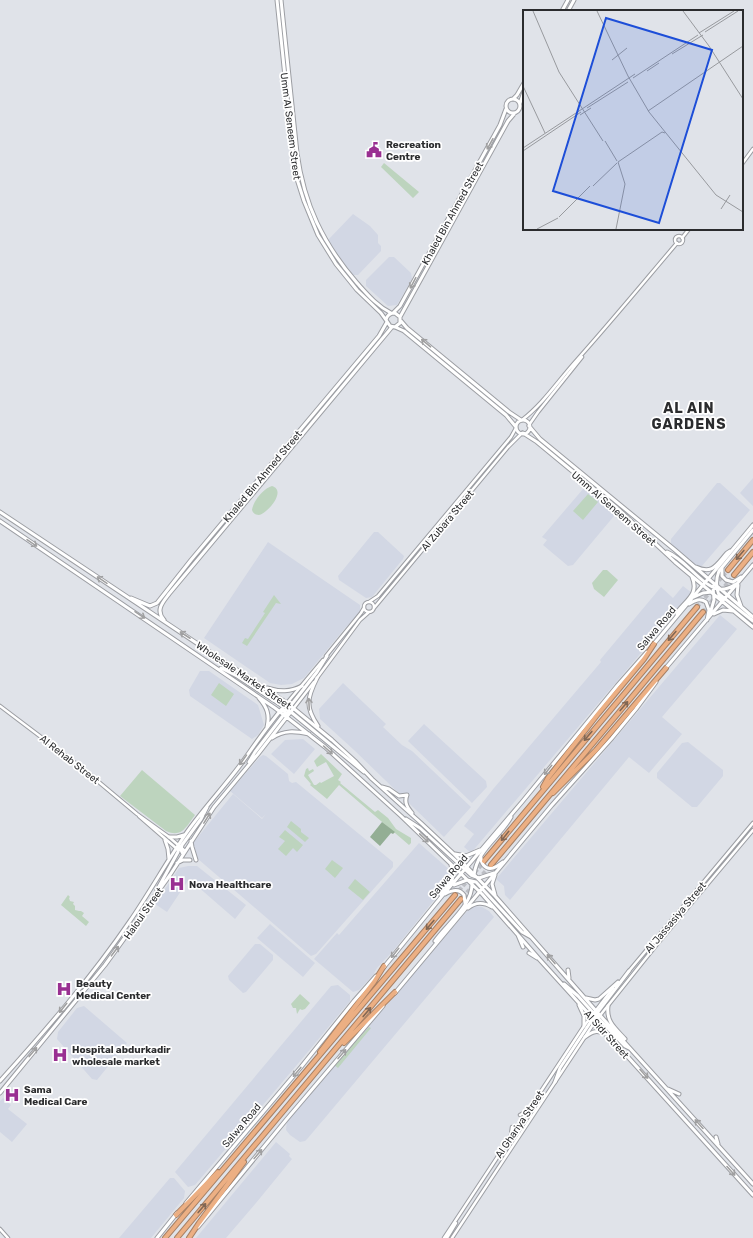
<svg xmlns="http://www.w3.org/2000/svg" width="753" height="1238" viewBox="0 0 753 1238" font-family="Rubik,sans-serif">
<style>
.built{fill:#d2d7e4}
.green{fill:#bdd4be}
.forest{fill:#93ae94}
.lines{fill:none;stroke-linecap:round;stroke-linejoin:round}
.motorway-tunnel{stroke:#bcbec4;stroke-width:4;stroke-dasharray:4 2;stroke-linecap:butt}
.tertiary-casing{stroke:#9c9ea3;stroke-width:4.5}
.secondary-casing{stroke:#9c9ea3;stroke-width:5}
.motorway-casing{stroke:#a88165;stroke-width:6}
.tertiary{stroke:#fff;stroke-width:2.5}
.secondary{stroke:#fff;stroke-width:3}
.motorway{stroke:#ecaf83;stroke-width:4}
.oneway{stroke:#a0a0a1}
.oneway2{stroke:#826754}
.labels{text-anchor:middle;stroke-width:3.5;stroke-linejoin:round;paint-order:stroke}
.street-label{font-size:10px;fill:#2b2c2e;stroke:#fff}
.poi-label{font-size:10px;font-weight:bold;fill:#2b2c2e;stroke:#fff;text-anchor:start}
.district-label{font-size:14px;font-weight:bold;letter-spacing:1px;fill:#2b2c2e;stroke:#fff}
.inset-road{fill:none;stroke:#989a9e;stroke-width:1}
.view{fill:#1d4ed8;fill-opacity:0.15;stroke:#1d4ed8;stroke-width:2}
.inset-edge{fill:none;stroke:#2b2c2e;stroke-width:2}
</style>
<rect width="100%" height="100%" fill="#e0e3e9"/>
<path class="built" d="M353,214L370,226L378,235V243L381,246V251L358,275H352L327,241Z
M389,257H394L411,273L412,279L397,305L388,306L366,286V280Z
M753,478V506L740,493Z
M717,483H720L750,510L701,567L699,568L673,547L671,544V539Z
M583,489H588L613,510L614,516L573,565L568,566L543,545L547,540L542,537Z
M374,532H378L404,556L403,559L372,597L366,598L339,580L338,576Z
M268,542L360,605V613L345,628L304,678L292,684L281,685L270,683L204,638Z
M683,586L692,593L471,853L464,847L474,834L464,826L494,788L601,662L600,660L661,587L673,598Z
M720,615L737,629L662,717L682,734L649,773L629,757L510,900L505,895L504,886L496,879Z
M200,671H209L258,705L264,725L258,735L252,739L190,696L189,690Z
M343,683L386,724L383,727L402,745L412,751L471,807L444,837L354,750L320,719L319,709Z
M424,724L486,781L487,787L472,803L408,741Z
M303,739L315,749L294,774L271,754L285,740Z
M688,742L723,770V776L697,807H692L657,778V773L682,743Z
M263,755L266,756L288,774L289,781L292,783L296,782L393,862V867L316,954L311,956L198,859L193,843L233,794L262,819L266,814L262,818L230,791L260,757Z
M419,843L452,872V878L393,951L377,968L373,975L359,990L353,992L314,959L337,933L339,935Z
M188,866H197L246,905L235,919L189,879L167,912L155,904L179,868Z
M475,906L482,907L489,911L494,917L308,1138L305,1141L300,1142L290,1135L286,1130L287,1121L424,960L470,908Z
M270,924L315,963L303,977L257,938Z
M255,944H260L273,955V960L246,992L243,993L229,980L228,976Z
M338,985L350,995V1001L307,1053L195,1185L188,1187L175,1172L331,986Z
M84,1006L127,1043L97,1080L92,1079L57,1039L58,1032L77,1008Z
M3,1098L11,1105L8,1109L27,1124L12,1142L0,1132V1101Z
M276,1142L290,1154L289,1156L292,1159L256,1203L226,1238H196Z
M170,1178H174L185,1191L184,1198L151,1238H119Z"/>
<path class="green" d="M384,163L419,192L413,198L381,167Z
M272,486C288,491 265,515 259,515C255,515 253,513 252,510C253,501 264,488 272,486Z
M588,494L598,502L583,520L573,511Z
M603,570H607L618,580L604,597L594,589L592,583Z
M274,595L281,604L276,603L247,646L242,643L245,638L248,639L265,613L263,612Z
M219,683L234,694L226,706L211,695Z
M321,754L342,774L338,780L341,782L340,783L375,812L378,810L388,818L396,829L411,838V843L409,845L339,785L327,799L310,785L311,784L304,776L306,769L308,768L309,771L313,769L314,771L308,775L314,785H316L320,782L321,783L334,776L326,762L317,767L314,761Z
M142,770L195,815C186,827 182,838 166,831L120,796Z
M291,821L301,829V832L309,838L305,842L287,827Z
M285,830L303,845L297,852L293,848L286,856L278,849L285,841L279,837Z
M332,860L343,868L335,878L325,869Z
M355,879L370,892L363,900L348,888Z
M68,895L70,897L69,898L70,901L74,902L73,904L75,906V910L79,911H81L84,913L82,916L89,922L86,926L61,905Z
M300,994L310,1003L305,1009L302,1010L300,1009L297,1014L296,1008H293L291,1004Z
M369,1027L371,1028L338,1068L334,1065Z"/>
<path class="forest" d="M382,822L395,832L393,834L391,833L380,846L370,837Z"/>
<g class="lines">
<path class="motorway-tunnel" d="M715,585L728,570
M721,591L734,575
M697,607L711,591
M703,612L715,597
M455,895L484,862
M463,897L490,866"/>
<defs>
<path id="tertiary" d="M742,164L753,149
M675 240a4 4 0 1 1 8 0a4 4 0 1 1-8 0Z
M682,238L689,229
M522,420C543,404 558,381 576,361C610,323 643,283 677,243
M529,425L538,412L582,357
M364 607a5 5 0 1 1 10 0a5 5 0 1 1-10 0Z
M369,602L378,596L511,437L516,428
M374,608L508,447L522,433
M326,656L361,613L364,608
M317,678L360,620L369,612
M287,703L323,660
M0,706L82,768L137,814L169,837L185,851
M293,709L314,682
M139,816L177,849
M629,971L753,823
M520,1115L527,1111
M511,1135L512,1127
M0,1229L8,1238
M444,1238L584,1026L613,988
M447,1238L456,1223
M452,1238L594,1023L658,943L753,830"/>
<path id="secondary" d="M277,0L293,153L297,179L304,201L318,235L336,264L357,290L381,313L386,320
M281,0L297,153C304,204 323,244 357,283C367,294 377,306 391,313
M562,11L568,0
M568,11L574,0
M506 106a7 7 0 1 1 14 0a7 7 0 1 1-14 0Z
M513,99L517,95L524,83
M520,103L524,92
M393,313L400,306L500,125L506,109
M400,317L508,121L514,114
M401,321L407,328L509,412L521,420
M395,327L400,323V317L395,313C390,313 387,315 386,320L390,326L395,327L404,331L506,415L516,427
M516 427a7 7 0 1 1 14 0a7 7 0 1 1-14 0Z
M529,426L540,439L675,550L753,617
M523,433L537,442L617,508L675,562L753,627
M0,512L264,688L287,703L332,740L355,761L372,779L421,823L454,854L495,896L597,1012L753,1184
M0,521L275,708L325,747L401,816L482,894L540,960L753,1195
M667,552C685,559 701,585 718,589C724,590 730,588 736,584
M696,567C713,575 717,564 727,553L730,551
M722,568V576L726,580L733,582L741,577
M738,585L737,595L741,606
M719,594L753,621
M694,597L703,593L712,592
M131,598L150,606L157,603L191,560L379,336L387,322
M721,599C716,590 715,581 719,571L753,530
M689,604C695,600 700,598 706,602L709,610L707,620
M710,614L714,600L713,586
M714,614L723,610L733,611
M677,615L678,611C688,599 699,593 692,577
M164,620C155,610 163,602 169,594L392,327
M653,645L753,525
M221,668L237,676L284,707
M665,669L753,565
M317,678C307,698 305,707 318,726
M267,688C280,692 290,692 302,686
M259,698C267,707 270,715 267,727
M280,711L286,710L291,712L364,772
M287,716L288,709L317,672L327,656
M272,738C284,730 295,731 309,734
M249,762L255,752L285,713
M382,787L389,789L399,796L407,795C404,802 407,807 412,813
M406,819L420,828L471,875L479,878L494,873
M169,837H177L184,835
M165,840L168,849L169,859
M191,841L192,847L196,860
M183,854L181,850L182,845L201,819L207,807
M455,854L466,856L480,850
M481,855C480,863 485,870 493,868C497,867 500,864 503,862
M177,863L183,860H190
M474,875C477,850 500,837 511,817
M495,875L492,884L495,895
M454,885L467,880L476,882L522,932L531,937
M157,890L178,852L179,845
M445,894C452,890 459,888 464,895L465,903
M441,895C449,884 457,880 451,865
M468,908C476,902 483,902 492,907
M518,935L523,947
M435,941C447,924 473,905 472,883
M529,953L537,958
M384,967L442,896L522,802L617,686L647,652
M568,970L569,978
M564,984L578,996L596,1016H598L600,1015
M395,993L552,805L612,738L636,709L656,682
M586,998L595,1000L599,999L618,982
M579,1005L584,1016V1026
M608,1006C606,1022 615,1028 625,1039
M597,1013L629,971
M596,1016L625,1046L629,1048
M585,1037C593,1031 597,1030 605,1034
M0,1081C46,1030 91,978 130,921C150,892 167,861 187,832C204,808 224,787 241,764C256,743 270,722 287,703
M555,1082L560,1068L596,1014L595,1010
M668,1089L679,1094
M0,1093L105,965L170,875L214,807L258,754L293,709
M716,1137L718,1144
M186,1203L301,1067L354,1001L376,976
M198,1227L286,1120L383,1006
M157,1238L177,1213"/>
<path id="motorway" d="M728,570L753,540
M734,575L753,552
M543,787L548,778L598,714L644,659L654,644
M553,793L596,750L666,668
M484,861L697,607
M491,865L703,612
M344,1043L395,992
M320,1052L374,982L384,966
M176,1215L218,1172
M165,1238L455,895
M177,1238L461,899
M189,1238L199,1223L244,1162"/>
</defs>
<use href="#tertiary" class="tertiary-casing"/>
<use href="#secondary" class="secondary-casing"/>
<use href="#motorway" class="motorway-casing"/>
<use href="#tertiary" class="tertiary"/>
<use href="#secondary" class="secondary"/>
<use href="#motorway" class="motorway"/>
</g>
<defs><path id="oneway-shaft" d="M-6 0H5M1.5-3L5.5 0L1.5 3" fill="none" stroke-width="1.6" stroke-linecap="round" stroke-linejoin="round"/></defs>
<g class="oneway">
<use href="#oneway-shaft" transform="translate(490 144) rotate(119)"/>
<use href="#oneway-shaft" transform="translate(413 283) rotate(118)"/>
<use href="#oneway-shaft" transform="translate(426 343) rotate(-140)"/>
<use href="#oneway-shaft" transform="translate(32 543) rotate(34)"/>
<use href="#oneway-shaft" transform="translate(102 580) rotate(-146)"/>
<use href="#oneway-shaft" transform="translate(140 615) rotate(34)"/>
<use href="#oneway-shaft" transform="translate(185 635) rotate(-147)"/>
<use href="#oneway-shaft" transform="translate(309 704) rotate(-93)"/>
<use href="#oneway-shaft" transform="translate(328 750) rotate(42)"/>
<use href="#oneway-shaft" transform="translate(243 760) rotate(125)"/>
<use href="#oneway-shaft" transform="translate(548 770) rotate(129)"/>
<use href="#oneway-shaft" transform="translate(207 818) rotate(-58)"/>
<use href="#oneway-shaft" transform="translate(424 838) rotate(44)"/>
<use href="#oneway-shaft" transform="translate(115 951) rotate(-53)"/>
<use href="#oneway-shaft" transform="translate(395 953) rotate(129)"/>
<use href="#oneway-shaft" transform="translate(551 959) rotate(-131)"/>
<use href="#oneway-shaft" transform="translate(63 1008) rotate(129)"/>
<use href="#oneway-shaft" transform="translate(33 1052) rotate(-50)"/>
<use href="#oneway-shaft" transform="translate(342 1054) rotate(-49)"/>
<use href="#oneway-shaft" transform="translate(297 1072) rotate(130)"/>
<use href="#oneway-shaft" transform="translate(644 1074) rotate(48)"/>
<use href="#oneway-shaft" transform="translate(699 1124) rotate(-132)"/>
<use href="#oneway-shaft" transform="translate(258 1154) rotate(-50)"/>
<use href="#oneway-shaft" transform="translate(731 1171) rotate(48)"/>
</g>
<g class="oneway2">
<use href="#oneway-shaft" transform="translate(740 555) rotate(130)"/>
<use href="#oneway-shaft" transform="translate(672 636) rotate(130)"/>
<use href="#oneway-shaft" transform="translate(624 706) rotate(-50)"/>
<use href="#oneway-shaft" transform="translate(588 736) rotate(130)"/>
<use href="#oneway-shaft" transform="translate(505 836) rotate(129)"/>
<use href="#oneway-shaft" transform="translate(430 925) rotate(130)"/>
<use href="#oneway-shaft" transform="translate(367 1012) rotate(-50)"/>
<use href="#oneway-shaft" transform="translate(202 1208) rotate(-50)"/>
</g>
<defs>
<symbol id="civic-bare" viewBox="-9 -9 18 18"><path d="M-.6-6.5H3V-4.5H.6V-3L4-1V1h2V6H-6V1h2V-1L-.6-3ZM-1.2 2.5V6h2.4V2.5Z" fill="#992f91" stroke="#fff" stroke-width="2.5" paint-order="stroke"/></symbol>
<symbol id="hospital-bare" viewBox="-9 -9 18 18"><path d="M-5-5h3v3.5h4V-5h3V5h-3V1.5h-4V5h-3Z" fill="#992f91" stroke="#fff" stroke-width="2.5" paint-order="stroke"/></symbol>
</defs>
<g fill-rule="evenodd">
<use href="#civic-bare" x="363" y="139" width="22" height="22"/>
<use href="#hospital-bare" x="166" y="873" width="22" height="22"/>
<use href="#hospital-bare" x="53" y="978" width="22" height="22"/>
<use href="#hospital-bare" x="49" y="1044" width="22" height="22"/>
<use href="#hospital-bare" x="1" y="1084" width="22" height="22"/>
</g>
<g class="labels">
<g class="street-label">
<text transform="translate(291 126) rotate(83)" y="4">Umm Al Seneem Street</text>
<text transform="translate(452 213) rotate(-61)" y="4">Khaled Bin Ahmed Street</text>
<text transform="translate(262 476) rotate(-50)" y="4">Khaled Bin Ahmed Street</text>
<text transform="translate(614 508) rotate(41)" y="4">Umm Al Seneem Street</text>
<text transform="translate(447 520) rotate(-50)" y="4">Al Zubara Street</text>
<text transform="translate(656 628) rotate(-50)" y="4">Salwa Road</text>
<text transform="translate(244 675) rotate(34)" y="4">Wholesale Market Street</text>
<text transform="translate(70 759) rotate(38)" y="4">Al Rehab Street</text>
<text transform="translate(448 876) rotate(-50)" y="4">Salwa Road</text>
<text transform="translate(143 913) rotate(-55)" y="4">Haloul Street</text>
<text transform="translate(675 917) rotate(-50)" y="4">Al Jassasiya Street</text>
<text transform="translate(607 1034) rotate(48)" y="4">Al Sidr Street</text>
<text transform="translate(519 1124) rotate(-56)" y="4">Al Ghariya Street</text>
<text transform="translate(241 1125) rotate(-50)" y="4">Salwa Road</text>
</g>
<g class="poi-label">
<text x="386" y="148">Recreation<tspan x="386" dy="12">Centre</tspan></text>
<text x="189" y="888">Nova Healthcare</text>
<text x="76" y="987">Beauty<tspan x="76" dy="12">Medical Center</tspan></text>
<text x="72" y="1053">Hospital abdurkadir<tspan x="72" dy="12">wholesale market</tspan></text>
<text x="24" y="1093">Sama<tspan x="24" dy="12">Medical Care</tspan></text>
</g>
<g class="district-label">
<text x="689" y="413">AL AIN<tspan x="689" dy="16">GARDENS</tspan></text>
</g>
</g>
<g transform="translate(523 10)">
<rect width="220" height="220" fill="#e0e3e9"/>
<path class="inset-road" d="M10,1L36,62L80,131M74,1L105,66L126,102L193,185L220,202M160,1L186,36L220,89M182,22L215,1M176,23L211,1M149,44L180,25M89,50L104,38M124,61L136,53M110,68L175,25M0,76L22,123M64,98L105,72M125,101L220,36M57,105L68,98M82,131L94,151M0,138L112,64M0,141L58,102M95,152L139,122L142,123M70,176L94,153M198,199L207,185M36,207L67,176M14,219L35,208M93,219L102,174L95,152"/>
<path class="view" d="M83,8L189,40L136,213L30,181Z"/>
<rect width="220" height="220" class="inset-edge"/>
</g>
</svg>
